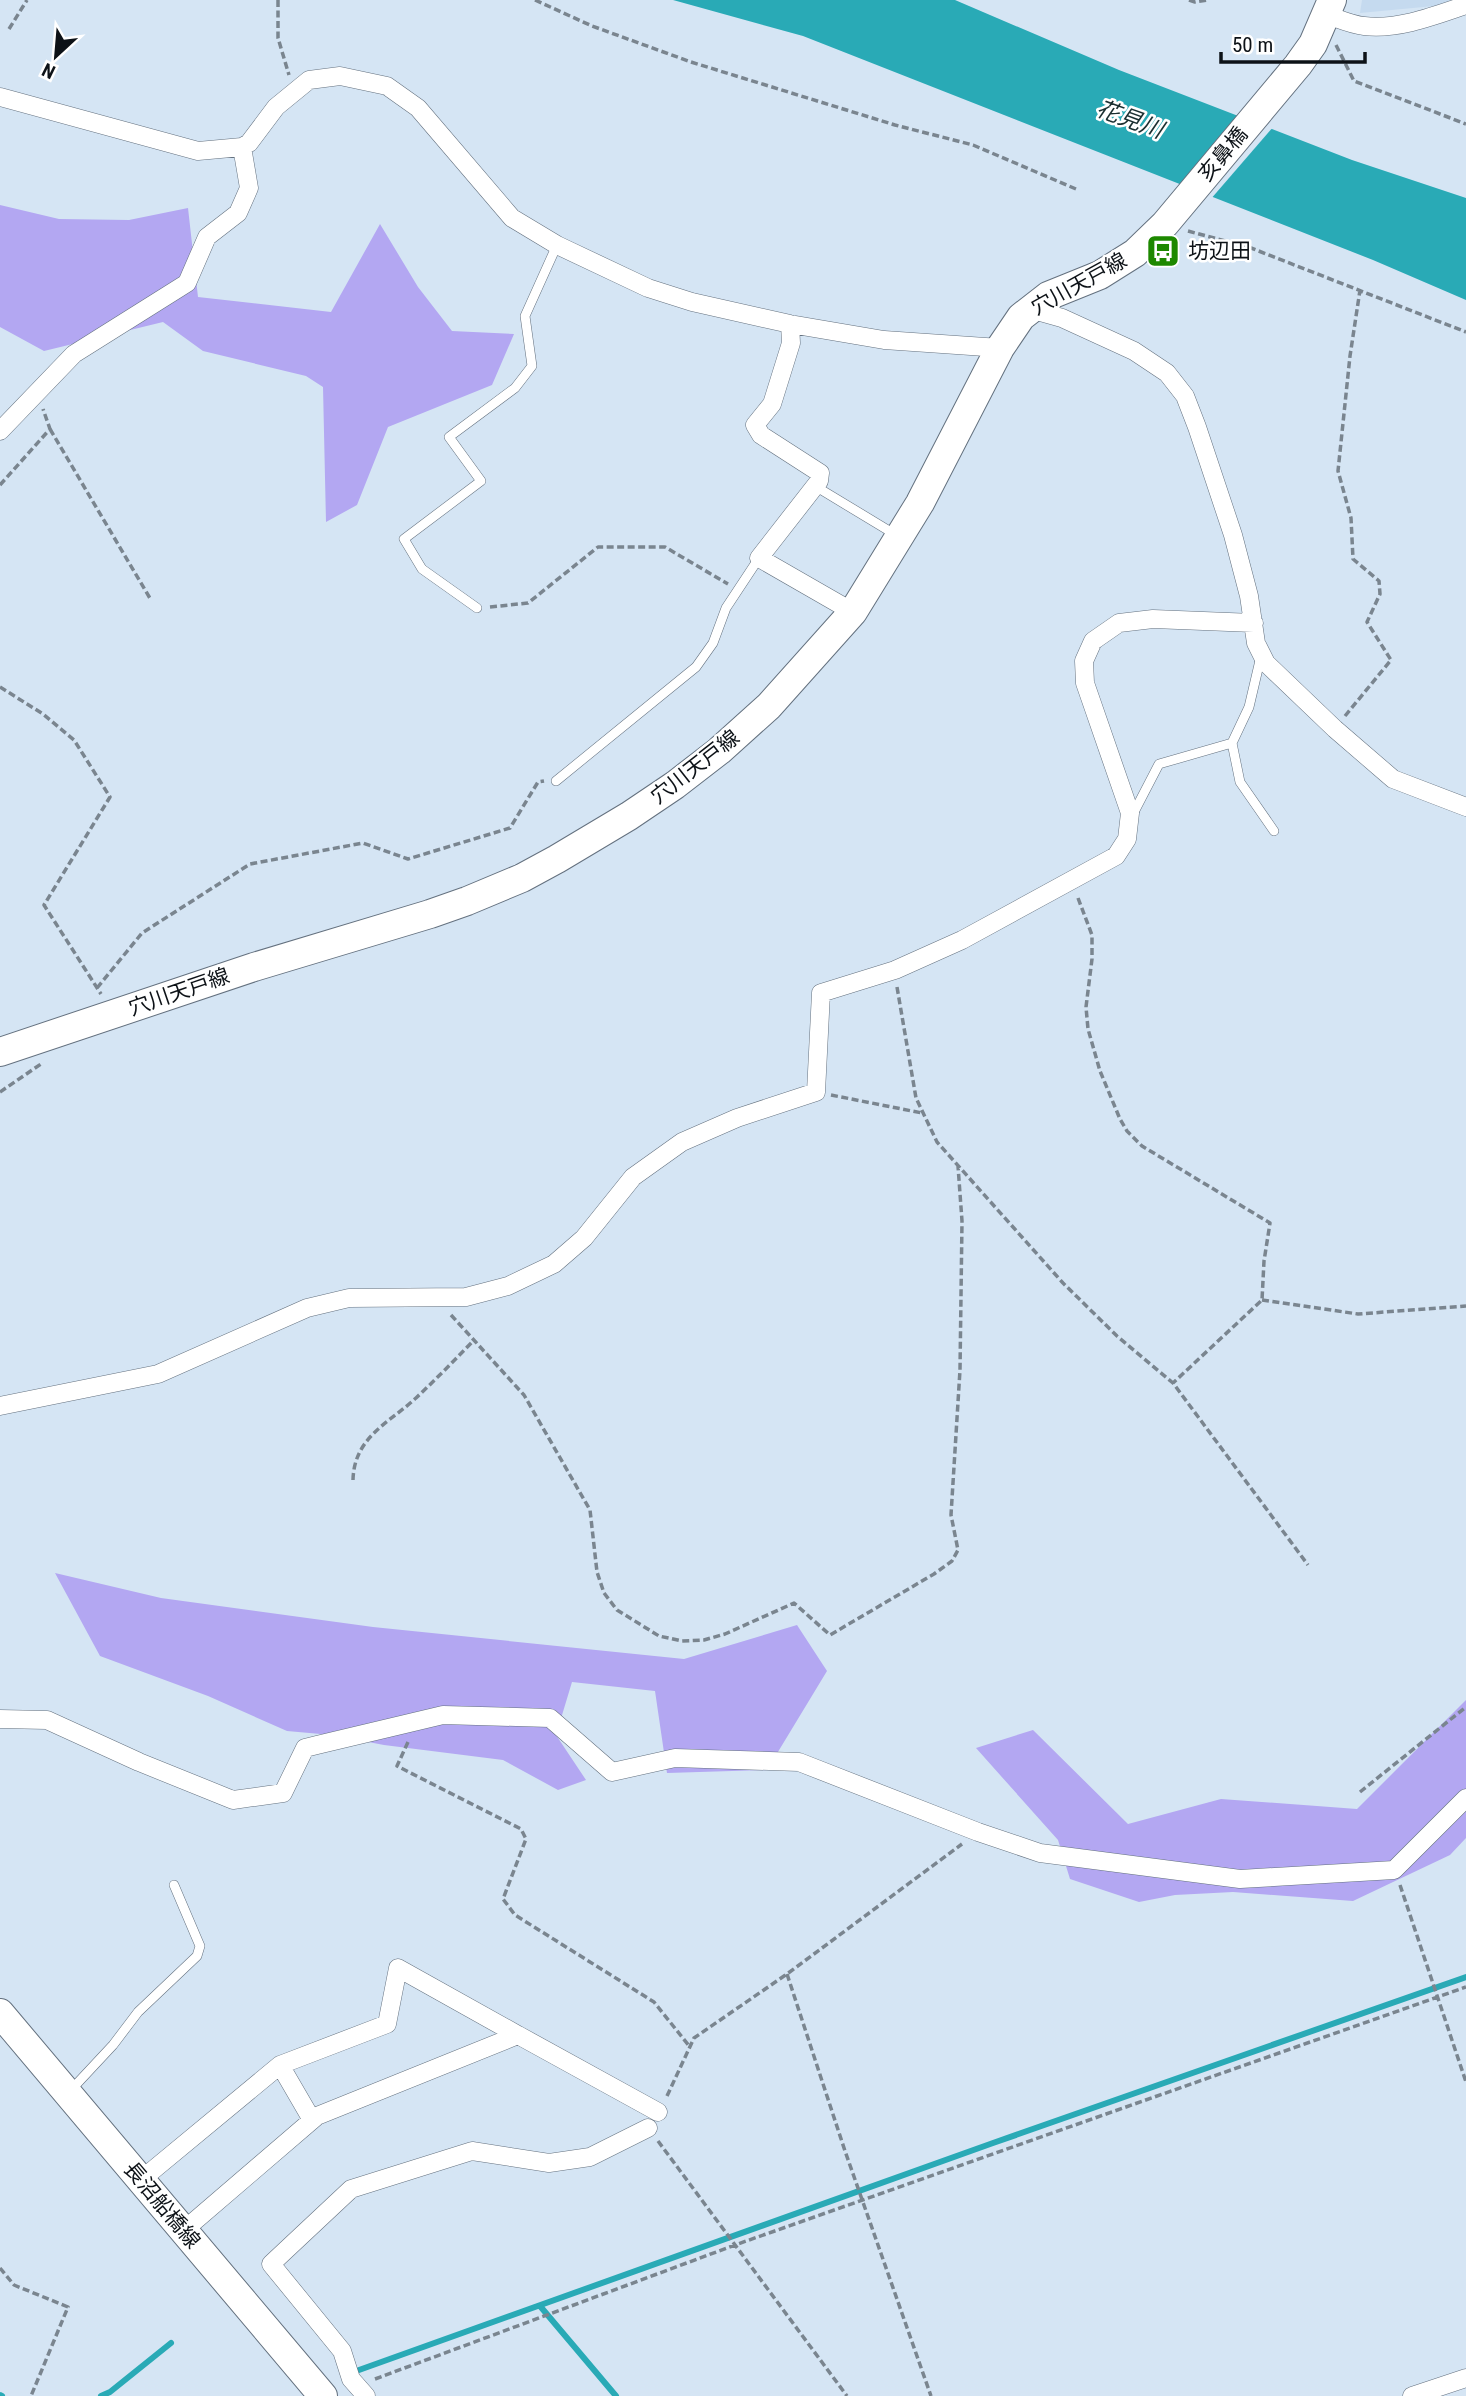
<svg xmlns="http://www.w3.org/2000/svg" width="1466" height="2396" viewBox="0 0 1466 2396" font-family="'Roboto Condensed','Noto Sans JP',sans-serif">
<style>
.built{fill:#c5daef}
.forest{fill:#b3a7f2}
.water{fill:#29aab6}
.pier{fill:#d5e5f4}
.lines{fill:none;stroke-linecap:round;stroke-linejoin:round}
.stream{stroke:#29aab6;stroke-width:6}
.lane-casing{stroke:#64717f;stroke-width:10}
.street-casing{stroke:#64717f;stroke-width:19}
.primary-casing{stroke:#64717f;stroke-width:30}
.path{stroke:#7a858f;stroke-width:3.5;stroke-dasharray:7 3.5;stroke-linecap:butt}
.lane{stroke:#fff;stroke-width:9}
.street{stroke:#fff;stroke-width:18}
.primary{stroke:#fff;stroke-width:28}
.labels{text-anchor:middle;stroke-width:5;stroke-linejoin:round;paint-order:stroke}
.street-label{font-size:21px;fill:#0d1217;stroke:#fff}
.poi-label{font-size:21px;fill:#0d1217;stroke:#fff;text-anchor:start}
.water-label{font-size:23px;font-style:italic;fill:#1a2f31;stroke:#fff}
</style>
<rect width="100%" height="100%" fill="#d5e5f4"/>
<path class="built" d="M1362,0H1452L1434,6L1360,13Z"/>
<path class="forest" d="M0,205L59,219L129,220L188,208L198,297L331,312L380,224L418,287L452,331L514,334L492,385L388,427L357,505L326,522L323,387L306,376L203,351L163,322L44,351L0,327Z
M55,1573L161,1598L373,1627L684,1659L797,1625L827,1671L767,1770L667,1773L655,1691L572,1682L556,1735L586,1780L558,1790L503,1760L384,1745L332,1735L287,1731L208,1696L100,1656Z
M1466,1700V1838L1450,1855L1353,1901L1233,1892L1175,1895L1139,1902L1070,1879L1058,1840L976,1748L1033,1730L1128,1824L1221,1799L1357,1809Z"/>
<path class="water" d="M673,0H955L1119,70L1352,160L1466,198V300L1373,260L803,36Z"/>
<path class="pier" d="M1242,113L1274,126L1210,200L1180,189Z"/>
<g class="lines">
<path class="stream" d="M540,2306L616,2396
M359,2370L993,2143L1466,1977
M0,2395L2,2396
M101,2396L110,2392L171,2343"/>
<defs>
<path id="lane" d="M815,486L896,535
M477,608L422,569L404,539L481,481L449,437L515,388L532,366L525,316L557,245
M1261,656L1249,707L1232,743L1240,782L1274,831
M556,781L696,667L713,643L726,608L759,558
M1132,816L1159,764L1232,743
M71,2090L113,2045L138,2012L197,1956L200,1946L174,1885"/>
<path id="street" d="M1327,15C1339,19 1352,25 1364,26C1398,30 1434,16 1466,5
M0,97L198,151L242,147L249,143L276,107L309,80L340,76L387,86L418,108L512,218L557,245L648,288L692,302L790,324L884,340L1000,348
M1030,309L1062,318L1134,351L1167,373L1185,396L1197,427L1233,535L1249,596L1256,643L1266,663L1335,729L1393,779L1466,807
M790,324L791,343L772,404L755,425L761,435L820,473L819,481L759,558L853,612
M0,431L74,354L187,283L207,237L238,213L249,188L242,147
M0,1406L158,1374L307,1308L349,1298L466,1297L508,1286L554,1264L584,1238L633,1177L682,1142L737,1118L816,1092L821,993L895,970L962,940L1116,856L1127,839L1130,813L1085,683L1084,661L1093,641L1119,623L1153,619L1254,623
M0,1719L47,1720L139,1762L233,1800L283,1793L305,1748L317,1745L443,1715L550,1718L612,1772L675,1758L799,1762L978,1832L1040,1853L1240,1879L1394,1870L1466,1798
M280,2065L312,2120
M141,2180L280,2065L387,2024L398,1968L518,2035
M183,2231L317,2116L518,2035L658,2112
M366,2396L351,2379L342,2351L271,2264L351,2189L472,2151L549,2163L590,2157L648,2128
M1412,2396L1466,2378"/>
<path id="primary" d="M0,1052L254,967L430,914L467,901L522,878L557,859L629,816L675,785L719,751L769,706L853,612L920,503L1000,348L1021,317L1048,296L1100,275L1135,253L1165,224L1298,65L1313,44L1332,0
M0,2013L323,2396"/>
</defs>
<use href="#lane" class="lane-casing"/>
<use href="#street" class="street-casing"/>
<use href="#primary" class="primary-casing"/>
<path class="path" d="M278,0V38L289,75
M535,0L592,26L691,62L895,125L973,145L1076,189
M1189,0L1195,2L1207,0
M9,29L27,0
M1336,45L1354,81L1466,124
M1188,231L1251,248L1466,332
M50,429L151,600
M0,485L50,429L43,409
M490,607L528,603L598,547H665L728,584
M0,687L43,714L74,740L110,797L44,905L101,994
M1345,716L1391,660L1367,622L1380,594L1379,581L1353,559L1351,518L1338,471L1350,356L1360,290
M1078,898L1092,935V959L1086,1007L1088,1029L1100,1071L1120,1119L1127,1131L1142,1146L1270,1223L1264,1261L1262,1300L1173,1383
M897,987L916,1098L937,1142L1063,1283L1117,1336L1173,1383L1308,1565
M97,988L142,933L250,864L363,843L408,859L510,828L538,782L544,781
M0,1092L41,1064
M831,1095L922,1113
M1262,1300L1358,1314L1466,1306
M451,1315L524,1395L590,1510L597,1572L604,1593L617,1610L659,1636L682,1641L704,1640L725,1634L794,1603L830,1635L934,1574L952,1561L958,1550L951,1515L960,1370L962,1221L958,1166
M353,1480C354,1437 389,1423 416,1398C436,1379 455,1360 474,1340
M408,1742L397,1766L521,1829L526,1839L503,1899L515,1915L654,2002L690,2047
M1360,1792L1466,1707
M1400,1885L1466,2082
M787,1974L845,2151L931,2396
M667,2096L694,2038L787,1974L962,1844
M658,2141L847,2396
M0,2268L14,2285L68,2307L31,2396
M375,2379L735,2245L1466,1987"/>
<use href="#lane" class="lane"/>
<use href="#street" class="street"/>
<use href="#primary" class="primary"/>
</g>
<defs>
<symbol id="bus-square" viewBox="-11 -11 22 22"><rect x="-9" y="-9" width="18" height="18" rx="4" fill="#1d8800" stroke="#fff"/><path d="M-5-6H5V4H4V6H2V4H-2V6H-4V4H-5ZM-3.5-4V0h7V-4ZM-3.5 1.2v1.5H-2V1.2ZM2 1.2v1.5H3.5V1.2Z" fill="#fff"/></symbol>
</defs>
<g fill-rule="evenodd">
<use href="#bus-square" x="1144" y="232" width="38" height="38"/>
</g>
<g class="labels">
<g class="street-label">
<text transform="translate(1223 154) rotate(-50)" y="7">亥鼻橋</text>
<text transform="translate(1079 284) rotate(-29)" y="7">穴川天戸線</text>
<text transform="translate(695 767) rotate(-38)" y="7">穴川天戸線</text>
<text transform="translate(179 992) rotate(-19)" y="7">穴川天戸線</text>
<text transform="translate(162 2205) rotate(50)" y="7">長沼船橋線</text>
</g>
<g class="poi-label">
<text x="1188" y="258">坊辺田</text>
</g>
<g class="water-label">
<text transform="translate(1130 119) rotate(20)" y="8">花見川</text>
</g>
</g>
<g transform="translate(56 56) rotate(206)" stroke="#ffffff" stroke-width="5" paint-order="stroke">
<path d="M0-5L12 26L0 18L-12 26Z" fill="#0d1217"/>
<text y="-10" font-size="19" font-weight="bold" text-anchor="middle" fill="#0d1217">N</text>
</g>
<path d="M1221 52v10h144v-10" fill="none" stroke="#0d1217" stroke-width="3.5"/>
<text x="1232" y="52" font-size="21" fill="#0d1217" stroke="#ffffff" stroke-width="5" paint-order="stroke">50 m</text>
</svg>
